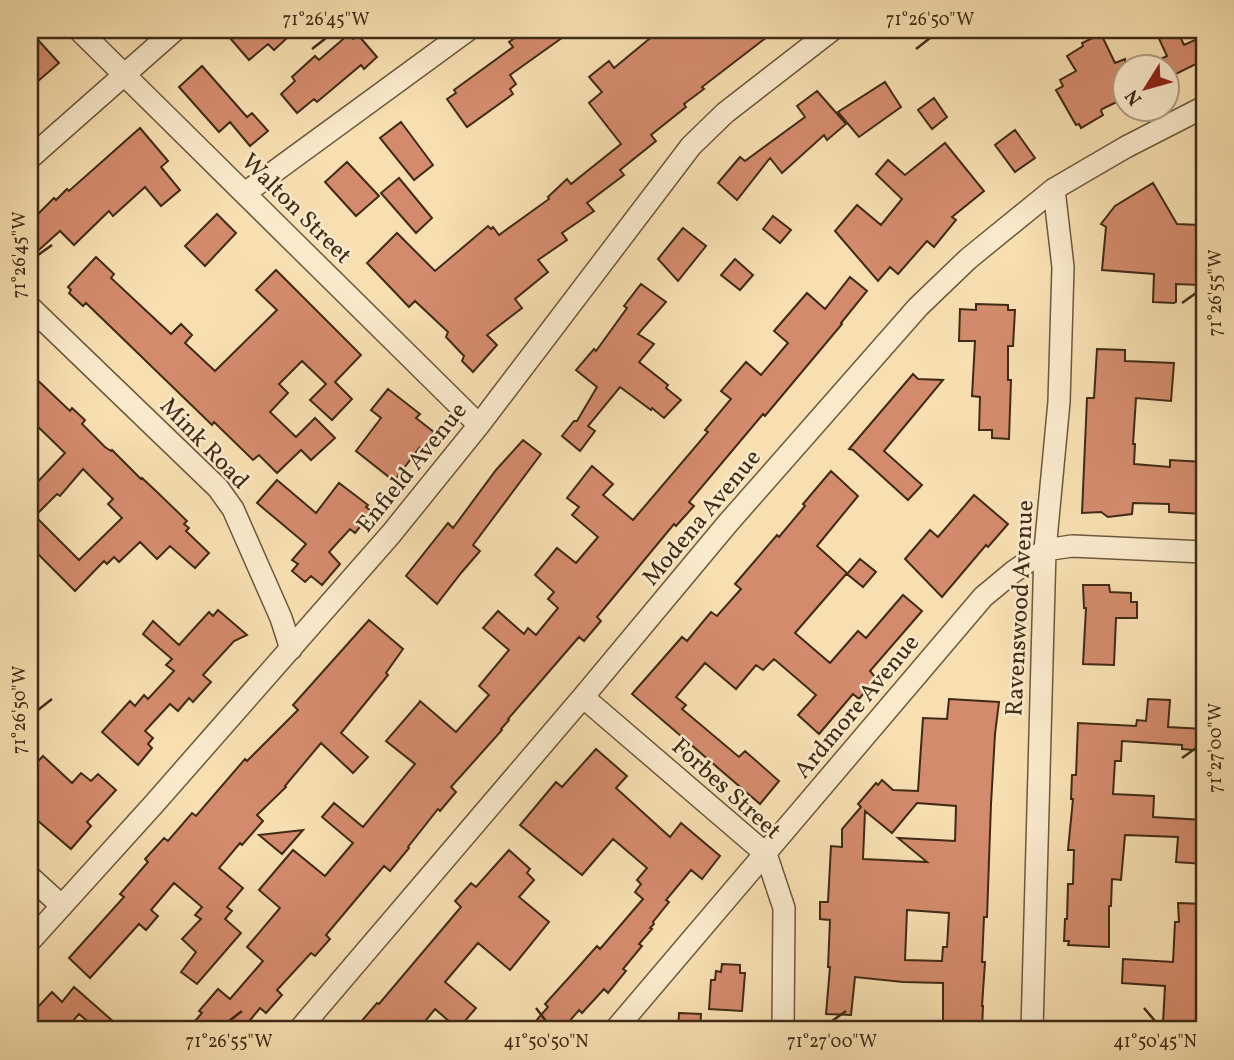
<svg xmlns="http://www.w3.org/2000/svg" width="1234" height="1060" viewBox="0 0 1234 1060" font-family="Vollkorn,serif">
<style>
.building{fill:#d48b6d;stroke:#3f2b15;stroke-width:2;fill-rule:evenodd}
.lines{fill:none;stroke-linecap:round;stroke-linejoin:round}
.minor-casing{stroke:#6d583c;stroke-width:24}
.minor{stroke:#faeacc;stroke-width:21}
.ticks{fill:none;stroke:#3f2b15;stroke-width:2.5}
.labels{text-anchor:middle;stroke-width:5;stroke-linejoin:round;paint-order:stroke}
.street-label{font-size:24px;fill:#3f2b15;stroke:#faeacc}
.neatline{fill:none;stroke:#3f2b15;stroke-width:2.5}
.ticks-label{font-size:18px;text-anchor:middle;fill:#3f2b15}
</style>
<rect width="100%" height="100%" fill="#f7dfb1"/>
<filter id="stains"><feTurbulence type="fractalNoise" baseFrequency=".00286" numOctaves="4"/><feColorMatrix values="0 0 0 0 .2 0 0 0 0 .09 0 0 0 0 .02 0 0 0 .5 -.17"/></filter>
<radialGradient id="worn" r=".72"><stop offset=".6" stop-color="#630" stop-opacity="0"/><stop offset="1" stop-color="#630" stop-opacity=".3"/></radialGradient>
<path class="building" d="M223,30H284L281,33L286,39L274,50L268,44L249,60Z
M526,30H573L510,75L516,84L510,89L513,94L467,127L447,99L456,93L454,90L513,47L509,42Z
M660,30H776L702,87L704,89L684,104L686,107L651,135L656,141L620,170L624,175L587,203L594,211L562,233L567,240L538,260L548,272L515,299L522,308L487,335L497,345L473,372L462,361L464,356L446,337L448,332L415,301L409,307L367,263L397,233L435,271L488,226L491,229L493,227L499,235L549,199L548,197L567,179L571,184L621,144L589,103L602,92L589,77L609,61L614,68Z
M1155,30H1177L1184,45L1204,36V60L1170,77L1167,72V66H1165L1161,59L1167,56Z
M349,34L353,39L358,35L377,57L364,69L361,65L317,102L314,99L297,113L281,94L295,81L292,77L315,56L319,60Z
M1101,34L1115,63L1125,59V98L1102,109L1101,111L1103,115L1081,128L1079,124L1076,125L1056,90L1063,86L1060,80L1076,71L1067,56L1083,46L1082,43Z
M39,41L59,63L30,88V49Z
M202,66L247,117L252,113L268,131L250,146L230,122L219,132L179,87Z
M885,82L901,107L859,137L838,112Z
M817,91L846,124L827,140L824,135L782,173L770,158L737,200L718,183L740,157L745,161L805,117L797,106Z
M934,98L947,117L932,129L918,110Z
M401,122L433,165L414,180L380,138Z
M140,128L168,161L161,167L180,190L161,206L145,187L113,216L109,211L74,245L60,231L30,258V222L54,198L56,200L67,189L69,191Z
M1015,130L1035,158L1015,172L995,145Z
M945,143L984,191L952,217L956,220L934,247L927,241L898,274L890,267L878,281L835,231L857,205L881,225L902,199L876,174L888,160L905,175Z
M347,162L379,196L356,216L325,182Z
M399,178L432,218L416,233L381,193Z
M1153,183L1177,224L1199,225L1198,243H1201L1200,285L1176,284V302L1174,303L1153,302L1154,274L1102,270L1106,227L1101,224L1115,206Z
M217,214L236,233L205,266L185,246Z
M773,216L791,230L780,243L763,229Z
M683,228L706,246L678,281L658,259Z
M96,257L114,274L111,278L171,334L181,324L192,335L185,343L215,371L277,310L256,290L276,270L361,355L335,382L352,399L332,420L310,400L326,384L302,361L279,384L288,393L270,412L296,437L315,418L335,438L311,460L301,450L277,473L259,455L253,460L214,422L212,425L86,303L83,306L69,293L71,290L68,287Z
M735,259L753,275L740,290L721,275Z
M850,277L867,291L841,323L842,324L765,416L763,414L689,502L694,506L676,526L674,524L597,617L601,621L584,641L579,637L508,719L509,720L501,729L502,730L451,787L456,792L440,811L438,809L408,847L409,848L390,871L384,866L326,935L330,939L315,956L311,953L277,990L282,995L266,1013L260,1008L242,1030H187L202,1013L199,1011L218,989L230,999L263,961L247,947L280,908L259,890L293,850L325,876L353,843L322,817L334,803L363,827L415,764L386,741L419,703L420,701L456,732L489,695L479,686L509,650L483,628L498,611L524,634L528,628L536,635L558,608L548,599L554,592L535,575L557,548L576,563L598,537L572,515L579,507L567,498L592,466L613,484L603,495L633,520L708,432L705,430L731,399L721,391L746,362L761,375L788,343L774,331L807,293L825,309Z
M641,284L666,302L638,334L654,344L639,362L668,385L666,388L681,400L664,418L652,408L651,410L620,387L588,426L595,431L580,451L562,436L574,421H577L597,387L576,370L594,349L596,351L627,308L624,306Z
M976,304L1008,305V310H1015L1013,346H1008V380H1011L1009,439L992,438V430H979L980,397L972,396L975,341H959L960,309L976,310Z
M1097,349L1125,350V361L1174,363L1171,401L1136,398L1133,444H1135L1134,464L1170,467V460L1204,462V514L1169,512V504L1133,503L1132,514L1108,517L1101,512L1082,513L1087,398H1094Z
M30,373L70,411L72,408L85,420L82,424L105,447L111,451L112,450L141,479L142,478L157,492L187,521L184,524L189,528L186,531L209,553L195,568L170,546L157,559L140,542L119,562L114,557L107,564L104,561L75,591L30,546V490L65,453L30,419ZM83,469L113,499L108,504L122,518L79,560L35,516L57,494L60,496Z
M913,374L918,379L943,380L884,451L922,485L908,500L853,450L849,449Z
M388,389L420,414L416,418L435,433L423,449L420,447L394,481L356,451L381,418L371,410Z
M523,440L541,454L473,545L480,551L461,573L437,604L406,576L448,523L453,528L496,470Z
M831,471L858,496L817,546L847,573L795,633L830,663L858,631L866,638L903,595L922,611L870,671L876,678L859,699L853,694L819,734L798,715L816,695L774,659L763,670L756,665L736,689L705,663L676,697L686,705L682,709L739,757L745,751L779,781L760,804L632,694L682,637L687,641L711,612L717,616L741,589L735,584L777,535L779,537L805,506L803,504Z
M277,480L316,513L339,483L368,505L366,507L372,512L355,533L350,529L329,552L340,564L322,585L311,576L305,582L292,571L298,564L292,560L306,544L257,503Z
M974,495L1008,524L988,547L986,545L942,597L905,559L930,530L938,537Z
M860,559L876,572L863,587L847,574Z
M1083,585H1109L1110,592L1131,593V602H1137V618H1116L1114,665L1083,664L1086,608H1084Z
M218,610L247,635L234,641L203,675L211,682L193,702L189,698L178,711L170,704L145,731L153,738L148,744L152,748L138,765L102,732L130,701L135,706L144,695L148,699L174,671L166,665L172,659L143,634L153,621L179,645L209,612L213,616Z
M369,620L403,649L386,673L388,675L341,733L368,757L353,773L321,743L285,786L286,787L257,815L263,821L242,845L240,843L219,868L243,888L227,907L232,911L225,919L241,933L197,984L181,972L196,952L182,939L201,919L195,915L202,907L174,883L151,910L158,916L146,930L139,924L90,978L69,958L124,897L120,894L148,862L145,859L164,838L168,841L192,813L196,816L245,759L247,761L298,710L293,705Z
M949,699L999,702L995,734L991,804L987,917H984L982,962H985L982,1006H983L982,1029L943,1027V983L903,982L855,977L851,1015L826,1014L830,967H828L830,920L820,919V902H828L831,846L842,847V829L861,807L858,804L876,783L878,785L882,780L893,790L918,791L923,718L947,719ZM917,803L956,806L955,841L898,838L927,862L863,859L865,811L892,833ZM907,910L949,913L947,947H943L942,961L905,960Z
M1148,699L1170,700L1168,727L1204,729V751L1182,749V745L1122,741L1121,761H1115L1113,794L1154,796L1153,817L1204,820V864L1176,862L1178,837L1125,835L1121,880L1112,879L1111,906H1109V947L1068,945L1069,941H1064L1065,919H1067L1068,884H1073L1074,850H1068L1073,799H1071L1072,775H1076L1078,723L1136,726L1137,720L1146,721Z
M596,749L627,776L616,788L670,837L681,823L720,856L702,879L691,870L666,900L669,902L653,922L654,924L650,928L652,929L639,944L642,946L623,969L626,971L608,993L604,989L582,1013L579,1010L562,1030H528L548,1007L545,1004L574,972L597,946L600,949L643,899L635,892L641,884L637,880L647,868L613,839L582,875L520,825L556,782L562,787Z
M43,756L72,783L81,773L91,781L98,774L116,790L87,822L91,826L71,849L30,814V770Z
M303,830L282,854L259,835Z
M509,850L530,869L527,873L534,880L519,897L549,922L510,970L478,943L445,982L476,1008L458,1029L435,1009L418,1030H354L377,1003L379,1004L461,907L455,901L471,883L476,887Z
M1178,903L1204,904V1030H1187V1024L1163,1023L1165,986L1122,983L1123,959L1173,962L1175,922H1179Z
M722,964L740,965V973H745L742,1011L709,1009L711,980H715L716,971L721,972Z
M74,987L123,1030H98L79,1014L65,1030H30V1001L37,1008L52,992L62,1002Z
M679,1013L701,1014L700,1030H678Z"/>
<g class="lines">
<defs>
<path id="minor" d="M79,30L479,425
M30,158L175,30
M245,193L468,30
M30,307L218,488L233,509L281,618L291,649
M583,697L766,854L784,908L783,1030
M30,877L62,906
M30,941L154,804L391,534L479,425L691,146L725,113L832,30
M299,1030L583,697L728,523L918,307L968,259L1054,189L1126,147L1204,107
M615,1030L983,597L1013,572L1045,550L1072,546L1204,552
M1032,1030L1045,550L1059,402L1063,267L1054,189"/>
</defs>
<use href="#minor" class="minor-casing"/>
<use href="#minor" class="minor"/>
</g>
<path class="ticks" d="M312,49L326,38M916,49L930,38M38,255L52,245M1182,303L1196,293M38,710L52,699M1182,758L1196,748M536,1008L546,1021M1144,1008L1155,1021M229,1021L242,1011M832,1021L846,1011"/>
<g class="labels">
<g class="street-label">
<text transform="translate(297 208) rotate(45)" y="8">Walton Street</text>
<text transform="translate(205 443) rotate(46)" y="8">Mink Road</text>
<text transform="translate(411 467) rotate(-51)" y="8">Enfield Avenue</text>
<text transform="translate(701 517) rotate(-50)" y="8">Modena Avenue</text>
<text transform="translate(1019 608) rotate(-87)" y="8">Ravenswood Avenue</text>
<text transform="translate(856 706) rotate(-50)" y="8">Ardmore Avenue</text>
<text transform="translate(727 788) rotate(42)" y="8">Forbes Street</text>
</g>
</g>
<rect width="1234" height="1060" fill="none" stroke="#f7dfb1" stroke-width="77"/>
<g transform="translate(1146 88) rotate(233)"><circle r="33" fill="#faeacc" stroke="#af9e83" stroke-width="2"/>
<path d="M0-5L12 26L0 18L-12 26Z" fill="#8f2418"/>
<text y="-10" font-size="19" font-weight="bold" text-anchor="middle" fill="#3f2b15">N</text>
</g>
<rect x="38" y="38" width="1158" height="983" class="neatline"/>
<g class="ticks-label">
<text x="326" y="25">71°26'45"W</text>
<text x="930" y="25">71°26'50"W</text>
<text transform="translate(19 255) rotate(-90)" y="6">71°26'45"W</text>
<text transform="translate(1215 293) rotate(-90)" y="6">71°26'55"W</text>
<text transform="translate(19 710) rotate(-90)" y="6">71°26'50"W</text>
<text transform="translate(1215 748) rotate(-90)" y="6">71°27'00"W</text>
<text x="229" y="1047">71°26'55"W</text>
<text x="546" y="1047">41°50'50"N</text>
<text x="832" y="1047">71°27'00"W</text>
<text x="1155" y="1047">41°50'45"N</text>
</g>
<rect width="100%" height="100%" filter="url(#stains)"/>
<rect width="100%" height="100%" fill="url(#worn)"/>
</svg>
